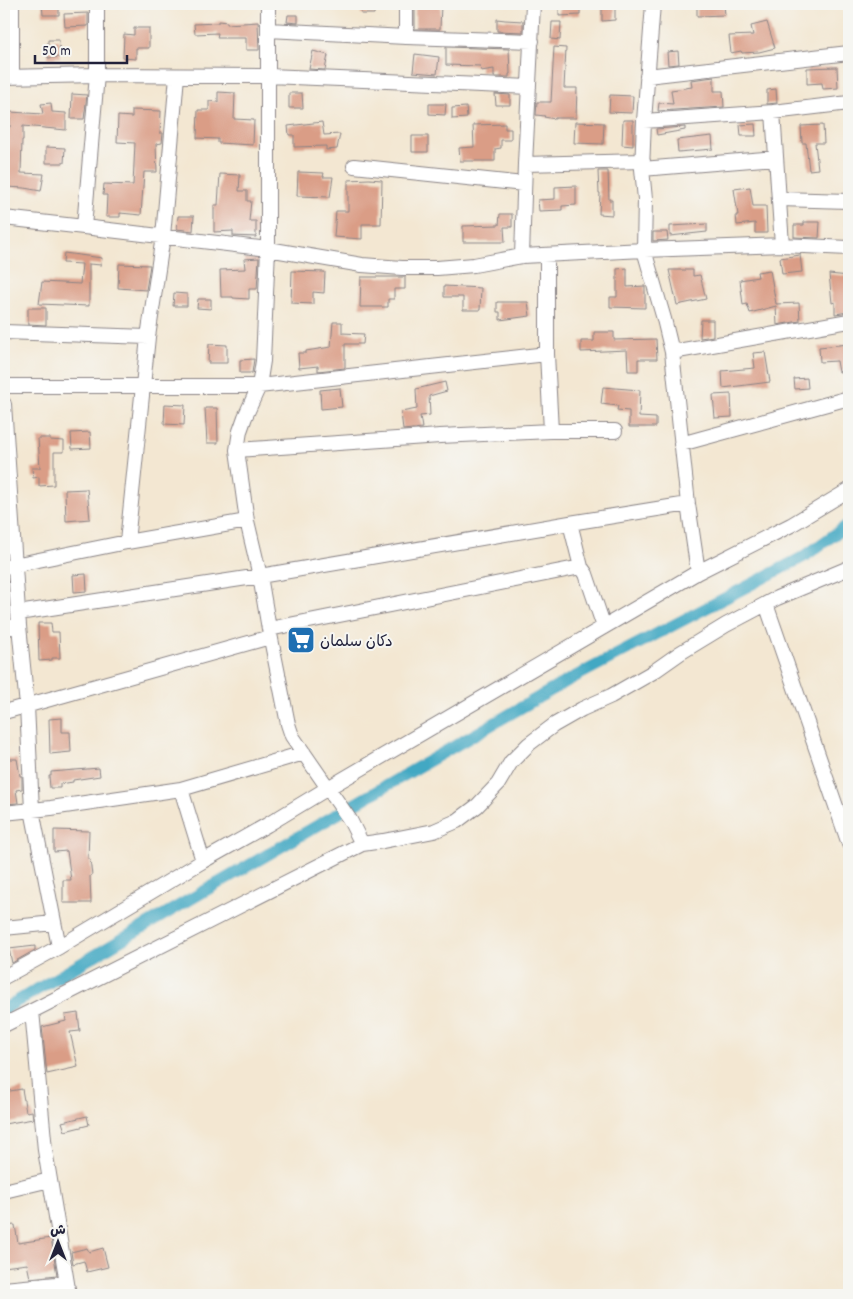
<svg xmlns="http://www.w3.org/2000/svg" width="853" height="1299" viewBox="0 0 853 1299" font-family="Dekko,'Playpen Sans Arabic',sans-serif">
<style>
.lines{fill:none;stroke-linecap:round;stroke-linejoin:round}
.canal{stroke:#43a8c3;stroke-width:12}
.building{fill:#da9d86}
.minor-casing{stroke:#8a8486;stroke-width:16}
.minor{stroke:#fff;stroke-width:14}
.labels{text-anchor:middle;stroke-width:4;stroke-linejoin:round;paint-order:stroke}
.poi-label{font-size:16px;fill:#22223b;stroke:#f6f6f2;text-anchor:start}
</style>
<rect width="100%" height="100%" fill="#f6f6f2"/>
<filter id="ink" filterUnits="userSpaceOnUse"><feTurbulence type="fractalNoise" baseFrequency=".02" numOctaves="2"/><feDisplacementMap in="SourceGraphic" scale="10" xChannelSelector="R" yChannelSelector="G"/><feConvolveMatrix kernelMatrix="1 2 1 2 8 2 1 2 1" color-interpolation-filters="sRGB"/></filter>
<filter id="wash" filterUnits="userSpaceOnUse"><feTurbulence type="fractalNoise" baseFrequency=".0096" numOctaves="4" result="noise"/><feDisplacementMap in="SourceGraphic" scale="20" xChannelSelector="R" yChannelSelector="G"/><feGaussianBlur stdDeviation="1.12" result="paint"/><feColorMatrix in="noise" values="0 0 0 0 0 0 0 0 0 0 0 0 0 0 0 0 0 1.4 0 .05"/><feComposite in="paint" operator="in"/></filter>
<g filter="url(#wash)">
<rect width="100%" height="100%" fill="#f3e7d2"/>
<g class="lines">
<path class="canal" d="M4,1009L189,900L567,681L805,556L849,524"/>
</g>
<g id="blocks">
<path class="building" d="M42,4H59V15H43Z
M361,4H375L374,14H361Z
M422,4H441L440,29H415V6H422Z
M567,4H580V15L559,16V6H567Z
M697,4L724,5L725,15L697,16Z
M602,7H615V20L602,21Z
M88,13V26L65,27L64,14Z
M288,15H298V23L287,22Z
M497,19L505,20L523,21V32L497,31Z
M218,21L227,22V24L258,22L259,50H246V38H217L218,33L195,34L194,24L218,23Z
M552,22H561L560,40L551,39Z
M767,22L775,48L759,52L742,53L741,51L731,53L729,36L753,35L751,26Z
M134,28H149V48H136V59L123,58L124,34L134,35Z
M48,40H59L60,57L48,58Z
M446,47L509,49L510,74H509V77H494V69L481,71L480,66L446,65Z
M554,47L566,48L564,88H577L576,118H555V119L544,117L545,116L536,115L537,102H551Z
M313,51L328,55L325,70L309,69Z
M678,51L679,64L668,65L667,52Z
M415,54L439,57L437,74L413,72Z
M837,67L838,88L823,89L822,83L807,84V68Z
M714,77V91H723L724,107L658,111L659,103L673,104L671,90L692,87L691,80Z
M776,89L777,103L767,104V90Z
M218,92L235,93L234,119L254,120L253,145L218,143V139L197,138L198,110H209V101L218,102Z
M289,93H302L303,108H289Z
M72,94L87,95L84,119H71Z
M495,94L510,95V105H496Z
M610,95L633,96L632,113L609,112Z
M51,103L52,112L66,113V130L23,126V140H22L21,173L44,174L41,191L24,188L6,187L7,160H5L6,141H4V127H10V112L43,114L41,104Z
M429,104H446L445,115L429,114Z
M466,107L467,118L452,119V108Z
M132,110L161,111L160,133H163L162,143L156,144L157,172H144L141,215L120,213V217H106L107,195H103L104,184L133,185L135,143L117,142L118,116L132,117Z
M623,120H633V146L622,145Z
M322,122L324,135L340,134L337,149L326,150V146L294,147V135H289L288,126Z
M575,122L604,123L603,144L574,143Z
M505,124V129H511V140H501V148L495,149V161H460L459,148L474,147L473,125Z
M755,124L756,136H741L740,125Z
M823,125L824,143H815L818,169L809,170L806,143H802L801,126Z
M685,127V130L657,135L656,129Z
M412,136H428V152H412Z
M712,136L713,149L678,152L677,140Z
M46,147L65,148L64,163H46Z
M598,171H608L609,200H612V215L599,214L600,193H599Z
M298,172L324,173L323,177H333L330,197L297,196Z
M220,174L240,175L239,191H247V201H251L249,221H256V237L233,236V231L214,232V205H218Z
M369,179L382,180L381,224H362V239L334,237L336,211H348V180Z
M576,186V205L562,206V210L539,211L538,200L555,199V187Z
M750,187L753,206H766L767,233H755V223L737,225L736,215H738L734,189Z
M500,214H512V227H504L505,242H463V226L499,225Z
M178,216H194L193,231L177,229Z
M804,222H820L819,238L794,237V225H804Z
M707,224V232L670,236V226Z
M653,232H667L668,240L653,241Z
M64,253L102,258L101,265L89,264V306L39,304L42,282L80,284L82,264L63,263Z
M800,255L802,272L782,274L780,258Z
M259,258L257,289H249V299L233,298V297H221L220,270L245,269L244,259Z
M119,264L150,265L146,290L118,288Z
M627,268V287L645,286V308L610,307V297H617V269Z
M669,270H693V276L700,275L706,299L677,305Z
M770,270L776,304L799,303L800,321L777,325L776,306L750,313L747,304L743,305L740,280L758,277L757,272Z
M292,271L325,272L324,293L313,292V304L291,303Z
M829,274L849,276V292L848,291L849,312L835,314V302L832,303Z
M361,277H405V289H394V299H388V307H360Z
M444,286L481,288L480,310H463V297H444Z
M174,293L187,294V306H173Z
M198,299H211V309L197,308Z
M497,302H528L530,316L500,320V312H497Z
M28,308H46V325L28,324Z
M701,320H713V336L700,338Z
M333,322H342V333L364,334L363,344H345V368L318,371V366L299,368L298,353H306V351L331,347Z
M594,332H614V340L656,339L657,359H638V371H628L627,350L581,352V341H594Z
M209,344L227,345V363H208Z
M849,344V370L839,372L837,361L820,362L819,347Z
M765,352L770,382L723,388L722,371L755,368L753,353Z
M254,359L252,373H240V360Z
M807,378L808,388L795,389L794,379Z
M445,382L447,391L429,396L430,415L420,416L422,428L403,430L401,412L417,409L416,389Z
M603,387L640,390L639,417L656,418V427H629V411L617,410L618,406L601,404Z
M340,388L342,407L321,409L320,390Z
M731,394L732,417L715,418L713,395Z
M165,404L185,405L184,425L164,424Z
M205,408H217L218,443H207Z
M90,432L91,448L72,449L71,433Z
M38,438H50V440L64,441V452H54V485L39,486V477L33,478L32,468H40Z
M87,489L90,519L66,521L65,490Z
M86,574L87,591L74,592L73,575Z
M38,623H51L52,632H59L60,658H52V660L39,661Z
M62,718V732H70L71,752L50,754L49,719Z
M4,759H17L20,776H22V789L16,790L18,803L4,804Z
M99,768L100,776L73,780V782L60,784V788H50L49,776H51V772Z
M54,830L89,831L88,859H90L92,875L90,876L91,903H63V880H71L67,851L54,852Z
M35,946V950L12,963L9,949Z
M78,1013L80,1031L70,1032L78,1067L47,1074L42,1027L66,1021L65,1015Z
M22,1089L26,1112L32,1111L33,1119L4,1124V1114H6L4,1103V1092Z
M87,1116L89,1125L65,1131L62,1122Z
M15,1225L18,1243L51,1238L57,1275L30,1278L27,1264L4,1267V1226Z
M87,1248L89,1252L103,1248L108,1267L87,1272L84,1261L73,1264L71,1252Z"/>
</g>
</g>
<g filter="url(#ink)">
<use href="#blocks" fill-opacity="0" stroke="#8a8486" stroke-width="1"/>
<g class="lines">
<defs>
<path id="minor" d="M12,4V77
M653,4L644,121L642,169L645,199L644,250L664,319L672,352L688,504L698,572
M268,30L406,37L532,41
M406,37V4
M647,76L849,53
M4,77L97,75L269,76L529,87
M773,112L782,245
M644,121L773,112L849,103
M525,164L643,161
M354,166L524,184
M642,169L776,158
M779,199L849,201
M4,218L84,227L268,249L362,265L402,268H437L474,265L522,256L644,250L782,245L849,248
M84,227L97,75V4
M547,255V354L551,431
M522,256L525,164L533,4
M4,332L148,337
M672,352L849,321
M4,386H259L547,354
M4,404L19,626L27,706L32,810L59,947
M681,444L849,398
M237,450L440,436L551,431H615
M570,523L581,567L586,574L604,627
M127,542L148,337L163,236L177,76
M4,567L127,542L247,521
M766,604L849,844
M18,613L260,576L570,523L688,504
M4,628L19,626
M269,629L581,567
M4,712L270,637
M181,789L203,861
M4,813L51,808L181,789L304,753
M362,844L383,841L434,831L457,821L477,806L498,784L511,762L529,744L554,725L582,709L611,696L653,672L680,653L726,625L777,598L849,568
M4,928L54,923
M4,977L59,947L203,861L267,825L328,788L698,572L791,525L849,490
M4,1025L32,1011
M4,1191L50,1180
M4,1289L67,1283
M69,1295L45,1150L32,1011L362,844L350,820L292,736L288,724L269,629L260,576L247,521L237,450L240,431L245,417L259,386L263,361L268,249V4"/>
</defs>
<use href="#minor" class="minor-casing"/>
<use href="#minor" class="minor"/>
</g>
</g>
<defs>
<symbol id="supermarket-square" viewBox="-11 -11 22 22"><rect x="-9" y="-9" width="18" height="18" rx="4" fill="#1f6fb2" stroke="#f6f6f2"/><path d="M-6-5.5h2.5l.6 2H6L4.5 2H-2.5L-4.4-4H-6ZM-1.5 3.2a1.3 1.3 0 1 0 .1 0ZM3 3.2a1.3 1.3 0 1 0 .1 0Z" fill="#fff"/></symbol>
</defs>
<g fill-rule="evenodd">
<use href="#supermarket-square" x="285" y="624" width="32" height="32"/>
</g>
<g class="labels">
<g class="poi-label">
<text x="320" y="646">دكان سلمان</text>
</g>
</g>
<rect width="853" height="1299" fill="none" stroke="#f6f6f2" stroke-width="20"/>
<g transform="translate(58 1242)" stroke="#f6f6f2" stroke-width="4" paint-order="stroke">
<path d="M0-4L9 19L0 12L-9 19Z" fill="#22223b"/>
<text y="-8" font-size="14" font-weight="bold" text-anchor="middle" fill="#22223b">ش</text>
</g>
<path d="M35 55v8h92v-8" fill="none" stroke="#22223b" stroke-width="2.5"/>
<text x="42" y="55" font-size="15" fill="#22223b" stroke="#f6f6f2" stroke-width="4" paint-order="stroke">50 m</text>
</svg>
